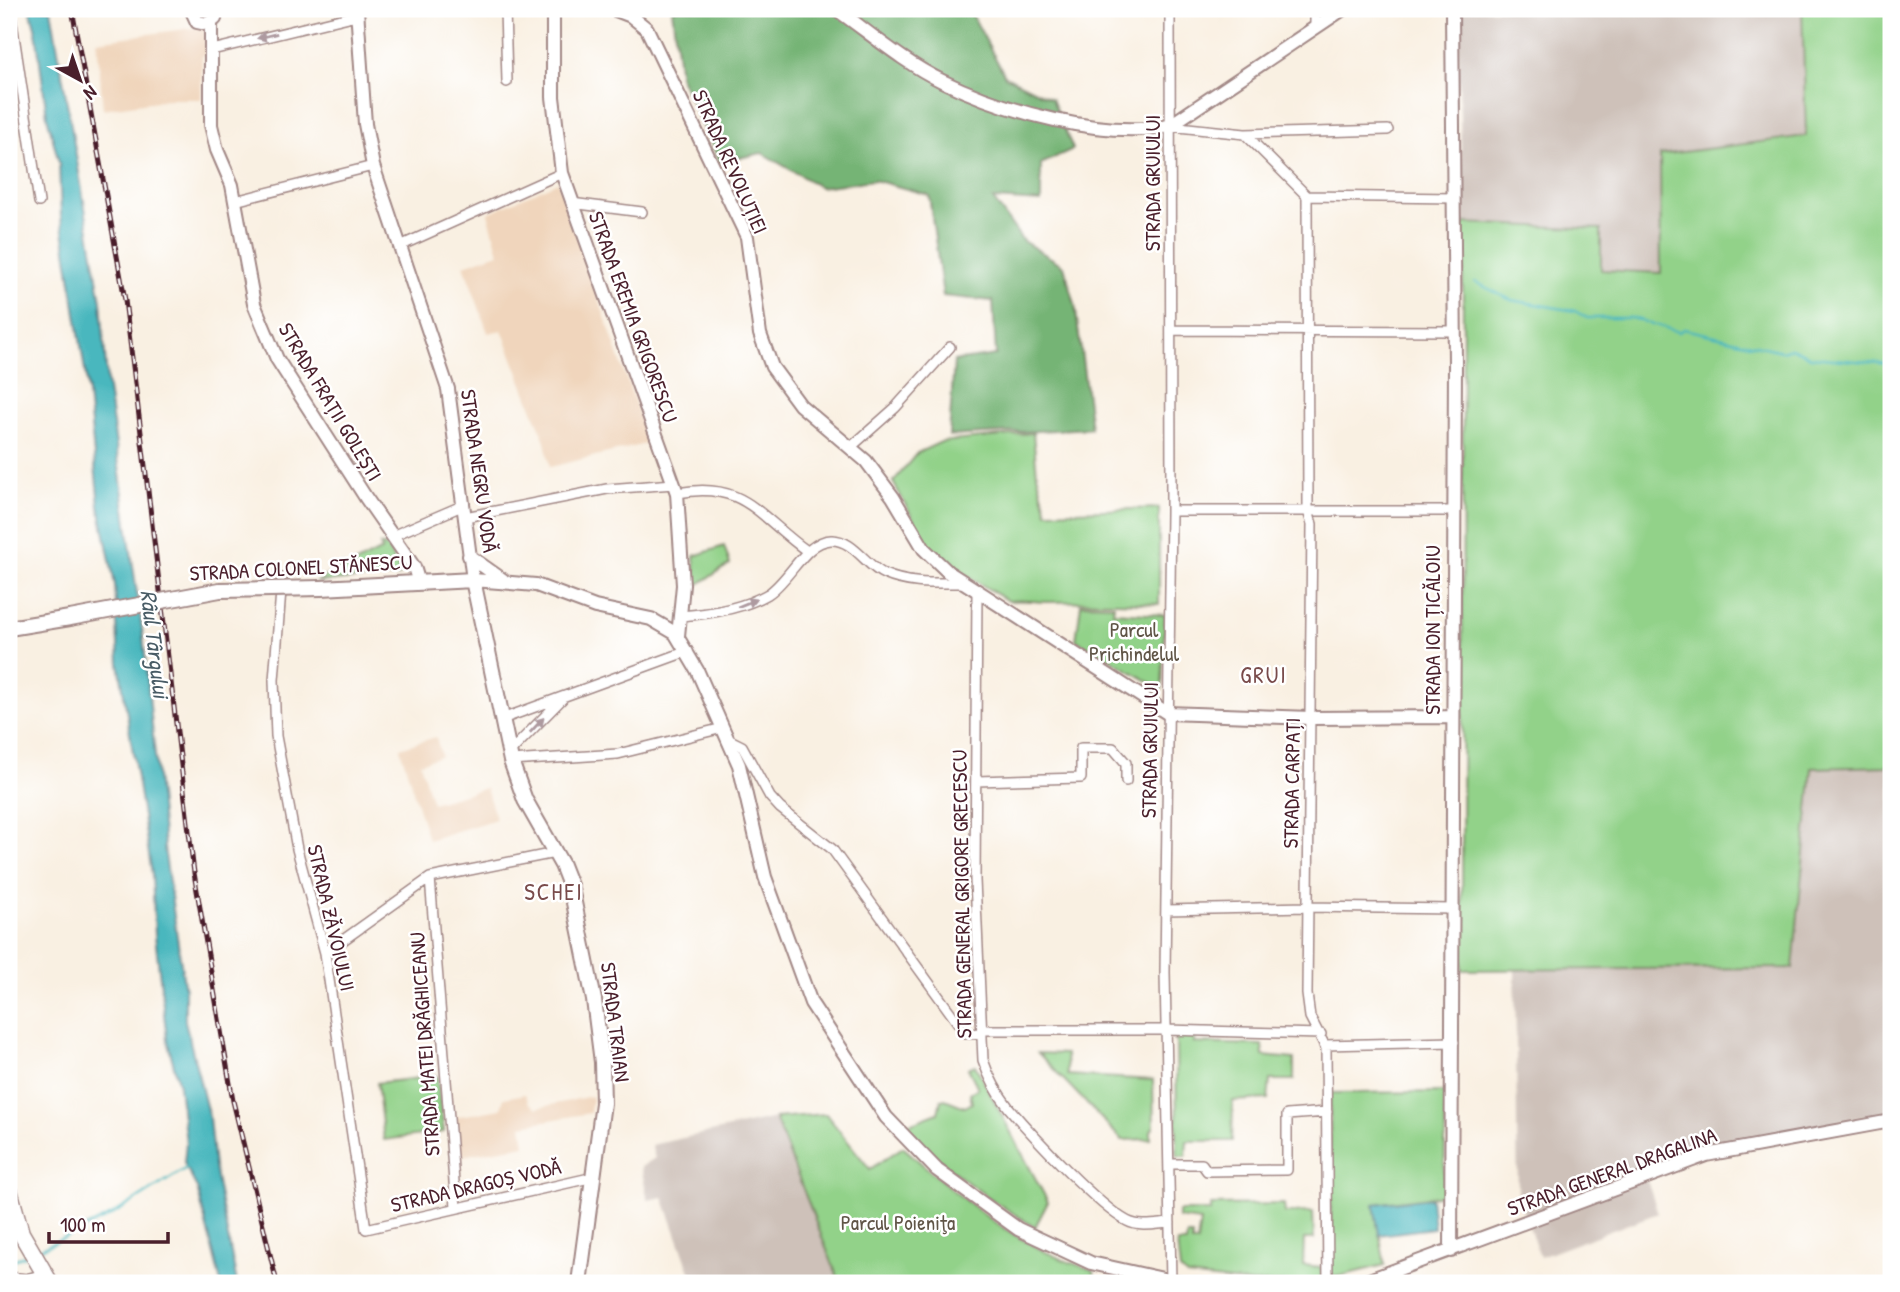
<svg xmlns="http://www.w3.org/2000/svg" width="1900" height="1292" viewBox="0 0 1900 1292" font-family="'Patrick Hand',sans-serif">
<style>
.built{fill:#f0d5bc}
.industrial{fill:#cec1b9}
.green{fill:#92d289;stroke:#6e785a;stroke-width:2}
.forest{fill:#75b475;stroke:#606a50;stroke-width:2}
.water{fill:#48b7be;stroke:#496b74;stroke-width:2}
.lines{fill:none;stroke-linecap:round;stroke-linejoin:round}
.stream{stroke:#48b7be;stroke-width:2.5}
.street-casing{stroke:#a28886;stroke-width:12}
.secondary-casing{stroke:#a28886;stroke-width:16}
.primary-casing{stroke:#a28886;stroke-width:18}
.highway-casing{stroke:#a28886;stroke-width:19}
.street{stroke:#fff;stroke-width:9}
.secondary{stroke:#fff;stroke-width:12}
.primary{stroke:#fff;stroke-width:14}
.highway{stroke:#fff;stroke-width:16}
.rail-casing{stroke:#4a1f2b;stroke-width:5}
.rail{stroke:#fff;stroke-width:2.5;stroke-dasharray:8;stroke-linecap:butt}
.primary-bridge-casing{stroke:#a28886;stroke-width:18;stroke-linecap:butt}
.primary-bridge{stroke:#fff;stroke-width:14}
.oneway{fill:#ae9aa0}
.labels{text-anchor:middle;stroke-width:5;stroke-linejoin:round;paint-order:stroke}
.street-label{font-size:21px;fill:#4a1f2b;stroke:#fff}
.park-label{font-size:21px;fill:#605547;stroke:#fff}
.water-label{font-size:23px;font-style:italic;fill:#495c66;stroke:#fff}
.neighbourhood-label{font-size:23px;letter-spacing:2px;fill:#794b4b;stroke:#fff}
</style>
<rect width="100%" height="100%" fill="#fff"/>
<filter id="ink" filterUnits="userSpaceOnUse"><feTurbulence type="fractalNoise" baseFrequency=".0143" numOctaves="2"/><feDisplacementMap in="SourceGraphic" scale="14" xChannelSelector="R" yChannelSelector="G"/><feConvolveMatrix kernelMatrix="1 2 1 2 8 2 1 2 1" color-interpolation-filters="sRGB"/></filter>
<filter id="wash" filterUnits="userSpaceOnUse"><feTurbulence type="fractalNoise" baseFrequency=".00686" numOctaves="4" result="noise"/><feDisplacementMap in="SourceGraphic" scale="28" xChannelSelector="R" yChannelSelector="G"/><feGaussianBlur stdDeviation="1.57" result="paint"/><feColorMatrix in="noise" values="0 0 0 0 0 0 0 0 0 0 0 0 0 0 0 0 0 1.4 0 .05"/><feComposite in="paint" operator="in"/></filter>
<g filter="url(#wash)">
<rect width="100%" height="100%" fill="#f9f0e2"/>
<path class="built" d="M200,27L205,29V54L202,56L201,99H170L103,109L97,41Z
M558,182L649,443L550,467L545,441L502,330L488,333L464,265L499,253L488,213Z
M436,737L441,756L420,763L432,803L486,788L496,819L428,840L400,748Z
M525,1094L529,1103L537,1108L592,1096L590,1113L522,1125L525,1145L456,1157L454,1117L501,1109L504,1098Z"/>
<path class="industrial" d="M1457,9H1802L1806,136L1660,155L1661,273L1601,270V229L1463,223Z
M1891,766V1112L1760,1135L1643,1169L1658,1213L1540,1257L1518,1197L1515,970L1793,968L1812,768Z
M775,1118L840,1283H694L663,1197L648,1200L641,1167L655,1158L651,1145Z"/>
<path class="green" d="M1802,9H1891V766L1812,768L1793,968L1462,970L1463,223L1601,229V270L1661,273L1660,155L1806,136Z
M1033,433L1037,474L1047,512L1159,508V604C1121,602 1084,601 1047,602C1032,602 1025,599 1008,601L966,575L927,544L893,482L917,453L941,442Z
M380,545L387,547L401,573L399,576L317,582L343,565L345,569L382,550Z
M724,546L730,564L697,585L694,556Z
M1081,604L1114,605L1113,612L1165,615L1162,689L1076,640Z
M1194,1035V1043L1262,1045L1263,1056L1294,1059V1080H1270L1268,1099L1233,1101L1232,1141H1187L1186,1156H1177L1176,1037Z
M1038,1053L1066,1054L1067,1075L1153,1080L1154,1128L1151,1130V1139L1122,1140Z
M975,1065L1048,1202L1035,1227C987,1198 942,1167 904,1126L938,1113L941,1100L945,1099L965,1107L972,1103L970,1093L978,1088L968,1068Z
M437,1076L444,1132L384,1140L377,1083Z
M1446,1092L1444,1195L1374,1204L1385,1265L1336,1277L1331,1273L1330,1093Z
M826,1114L870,1169L903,1147C959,1197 1019,1250 1094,1270L1095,1283H840L775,1118Z
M1284,1204L1285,1213L1313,1212L1314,1239H1304L1303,1265L1321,1267L1322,1283H1250L1187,1276L1180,1270L1177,1243H1186L1187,1236H1192V1243H1197L1200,1221L1178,1218V1211H1211V1205Z"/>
<path class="forest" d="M672,9H969L1005,76L1052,99L1073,149L1041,164V202L993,199L1023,241L1064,266L1075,304L1091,428L949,436L954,361L996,355L993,301L943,296L929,195L874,180L820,187L762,153L720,162L680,78Z"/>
<path class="water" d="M30,9H51L101,301L107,382L143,636L165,855L185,991V1021L209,1118L214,1167L237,1283H221L197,1188L184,1163L186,1142L179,1086L167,1039L155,935L152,874L119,663L115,585L99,506L87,384L61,218L59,163L47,116L36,31Z
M1431,1198L1434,1228L1379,1235L1374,1204Z"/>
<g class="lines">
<path class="stream" d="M1475,282L1511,300L1575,311L1587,318H1632L1679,332L1684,329L1782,351L1791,348L1811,357L1891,364
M38,1250L112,1215L188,1167
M9,1261L25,1256"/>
</g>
</g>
<g filter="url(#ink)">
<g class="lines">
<defs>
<path id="street" d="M10,9L39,202
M505,9L507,82
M1170,9L1171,511L1165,972L1171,1282
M1315,9V27
M212,50L357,15
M1169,126L1245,134L1307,196L1454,198
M1245,134L1388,130
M1307,196L1308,511L1312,524L1307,994L1310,1017L1326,1048L1328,1283
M235,201L373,166
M571,203L642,212
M400,246L562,173
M1171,330L1455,331
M851,447L895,408L950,347
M677,493C744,480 758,516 807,551
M1171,511H1453
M465,517L607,489L674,484
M392,536L464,505
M282,578L274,680L276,736L297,849L325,953L366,1229L594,1177
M977,591L975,880L983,1060C989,1078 998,1094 1009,1108C1032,1135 1098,1206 1127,1221C1140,1228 1156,1224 1170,1223
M680,616C709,614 742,609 768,594C790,580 805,541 831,540C853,539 866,566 884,574C909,585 936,583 963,583
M502,719L688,651
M728,739L742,746L770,797L780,808L832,849L963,1030L968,1034L982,1033
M509,753L563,698
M511,761L618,754L723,728
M977,781L1081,778V748H1113L1126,763V781
M430,878L456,1207
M1166,910L1306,907L1453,909
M325,953L430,878L555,853
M981,1030H1166L1321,1034
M1324,1045L1454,1042
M1169,1164H1202L1207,1171L1287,1170V1115L1327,1112
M9,1277L26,1279L44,1274"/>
<path id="secondary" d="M191,9L197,22L207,24L215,19L217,9
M357,9L365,124L373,166L448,389L473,580L536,585L595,607L651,619L675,633L697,670L739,765L765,877L811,1003L886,1117L937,1170L1018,1229L1091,1263L1181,1283
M553,9V97L562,173L677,493L683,585L678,636
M613,9L631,16L647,29L747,237L760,334L772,367L800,405L866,461L893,497L924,549L948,572L1167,713L1311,718L1452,717
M836,9C870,33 903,62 942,81C1004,111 1101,139 1169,126L1343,9
M211,22V125L217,150L232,185L254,304L277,359L366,498L414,567L419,583
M469,556L503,580
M1451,1251L1455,364L1452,9
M1361,1283L1706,1155L1891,1121"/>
<path id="primary" d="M321,588L473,580L511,761L525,800L562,865L571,888L594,1000L602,1062L603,1103L579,1283
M9,628L70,618"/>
<path id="highway" d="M9,1190L21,1233L50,1283"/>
</defs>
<use href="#street" class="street-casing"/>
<use href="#secondary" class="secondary-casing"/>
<use href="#primary" class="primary-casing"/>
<use href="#highway" class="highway-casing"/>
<use href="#street" class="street"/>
<use href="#secondary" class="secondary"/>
<use href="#primary" class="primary"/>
<use href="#highway" class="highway"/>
<defs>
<path id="rail" d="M72,9L125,300L194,873L233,1101L277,1283"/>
</defs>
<use href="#rail" class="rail-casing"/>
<use href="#rail" class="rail"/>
<defs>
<path id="primary-bridge" d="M70,618L220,590L321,588"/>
</defs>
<use href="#primary-bridge" class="primary-bridge-casing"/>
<use href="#primary-bridge" class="primary-bridge"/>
</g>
<defs><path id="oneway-solid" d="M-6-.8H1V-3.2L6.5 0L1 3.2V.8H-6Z" transform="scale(1.75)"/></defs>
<g class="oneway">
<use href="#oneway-solid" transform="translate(267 36) rotate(166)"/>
<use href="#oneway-solid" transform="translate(747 603) rotate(-22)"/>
<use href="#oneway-solid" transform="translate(537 725) rotate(-47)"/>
</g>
</g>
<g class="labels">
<g class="street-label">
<text transform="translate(730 162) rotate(66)" y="7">STRADA REVOLUȚIEI</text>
<text transform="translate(1153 183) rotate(-90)" y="7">STRADA GRUIULUI</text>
<text transform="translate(633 317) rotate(70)" y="7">STRADA EREMIA GRIGORESCU</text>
<text transform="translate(330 402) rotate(59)" y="7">STRADA FRAȚII GOLEȘTI</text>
<text transform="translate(479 471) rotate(82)" y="7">STRADA NEGRU VODĂ</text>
<text transform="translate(301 568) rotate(-3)" y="7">STRADA COLONEL STĂNESCU</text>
<text transform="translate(1433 630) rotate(-90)" y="7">STRADA ION ȚICĂLOIU</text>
<text transform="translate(1150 750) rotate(-89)" y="7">STRADA GRUIULUI</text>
<text transform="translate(1292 783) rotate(-89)" y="7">STRADA CARPAȚI</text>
<text transform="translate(962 894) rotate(-91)" y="7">STRADA GENERAL GRIGORE GRECESCU</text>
<text transform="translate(331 918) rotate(77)" y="7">STRADA ZĂVOIULUI</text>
<text transform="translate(615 1022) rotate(83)" y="7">STRADA TRAIAN</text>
<text transform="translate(425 1044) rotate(-94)" y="7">STRADA MATEI DRĂGHICEANU</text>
<text transform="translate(1612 1172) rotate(-20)" y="7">STRADA GENERAL DRAGALINA</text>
<text transform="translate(476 1186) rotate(-13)" y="7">STRADA DRAGOȘ VODĂ</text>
</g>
<g class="park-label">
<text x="1134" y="637">Parcul<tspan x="1134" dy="24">Prichindelul</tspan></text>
<text x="898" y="1230">Parcul Poieniţa</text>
</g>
<g class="water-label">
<text transform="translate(155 644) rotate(83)" y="8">Râul Târgului</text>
</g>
<g class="neighbourhood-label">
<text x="1264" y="683">GRUI</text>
<text x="554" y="900">SCHEI</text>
</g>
</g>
<rect width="1900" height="1292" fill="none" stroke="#fff" stroke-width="35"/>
<g transform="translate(80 80) rotate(140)" stroke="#ffffff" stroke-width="5" paint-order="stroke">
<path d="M0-5L12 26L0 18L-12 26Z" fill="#4a1f2b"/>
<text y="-10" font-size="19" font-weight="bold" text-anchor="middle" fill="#4a1f2b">N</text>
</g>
<path d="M49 1232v10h119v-10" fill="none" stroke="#4a1f2b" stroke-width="3.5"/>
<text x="60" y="1232" font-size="21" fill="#4a1f2b" stroke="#ffffff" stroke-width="5" paint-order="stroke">100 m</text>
</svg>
